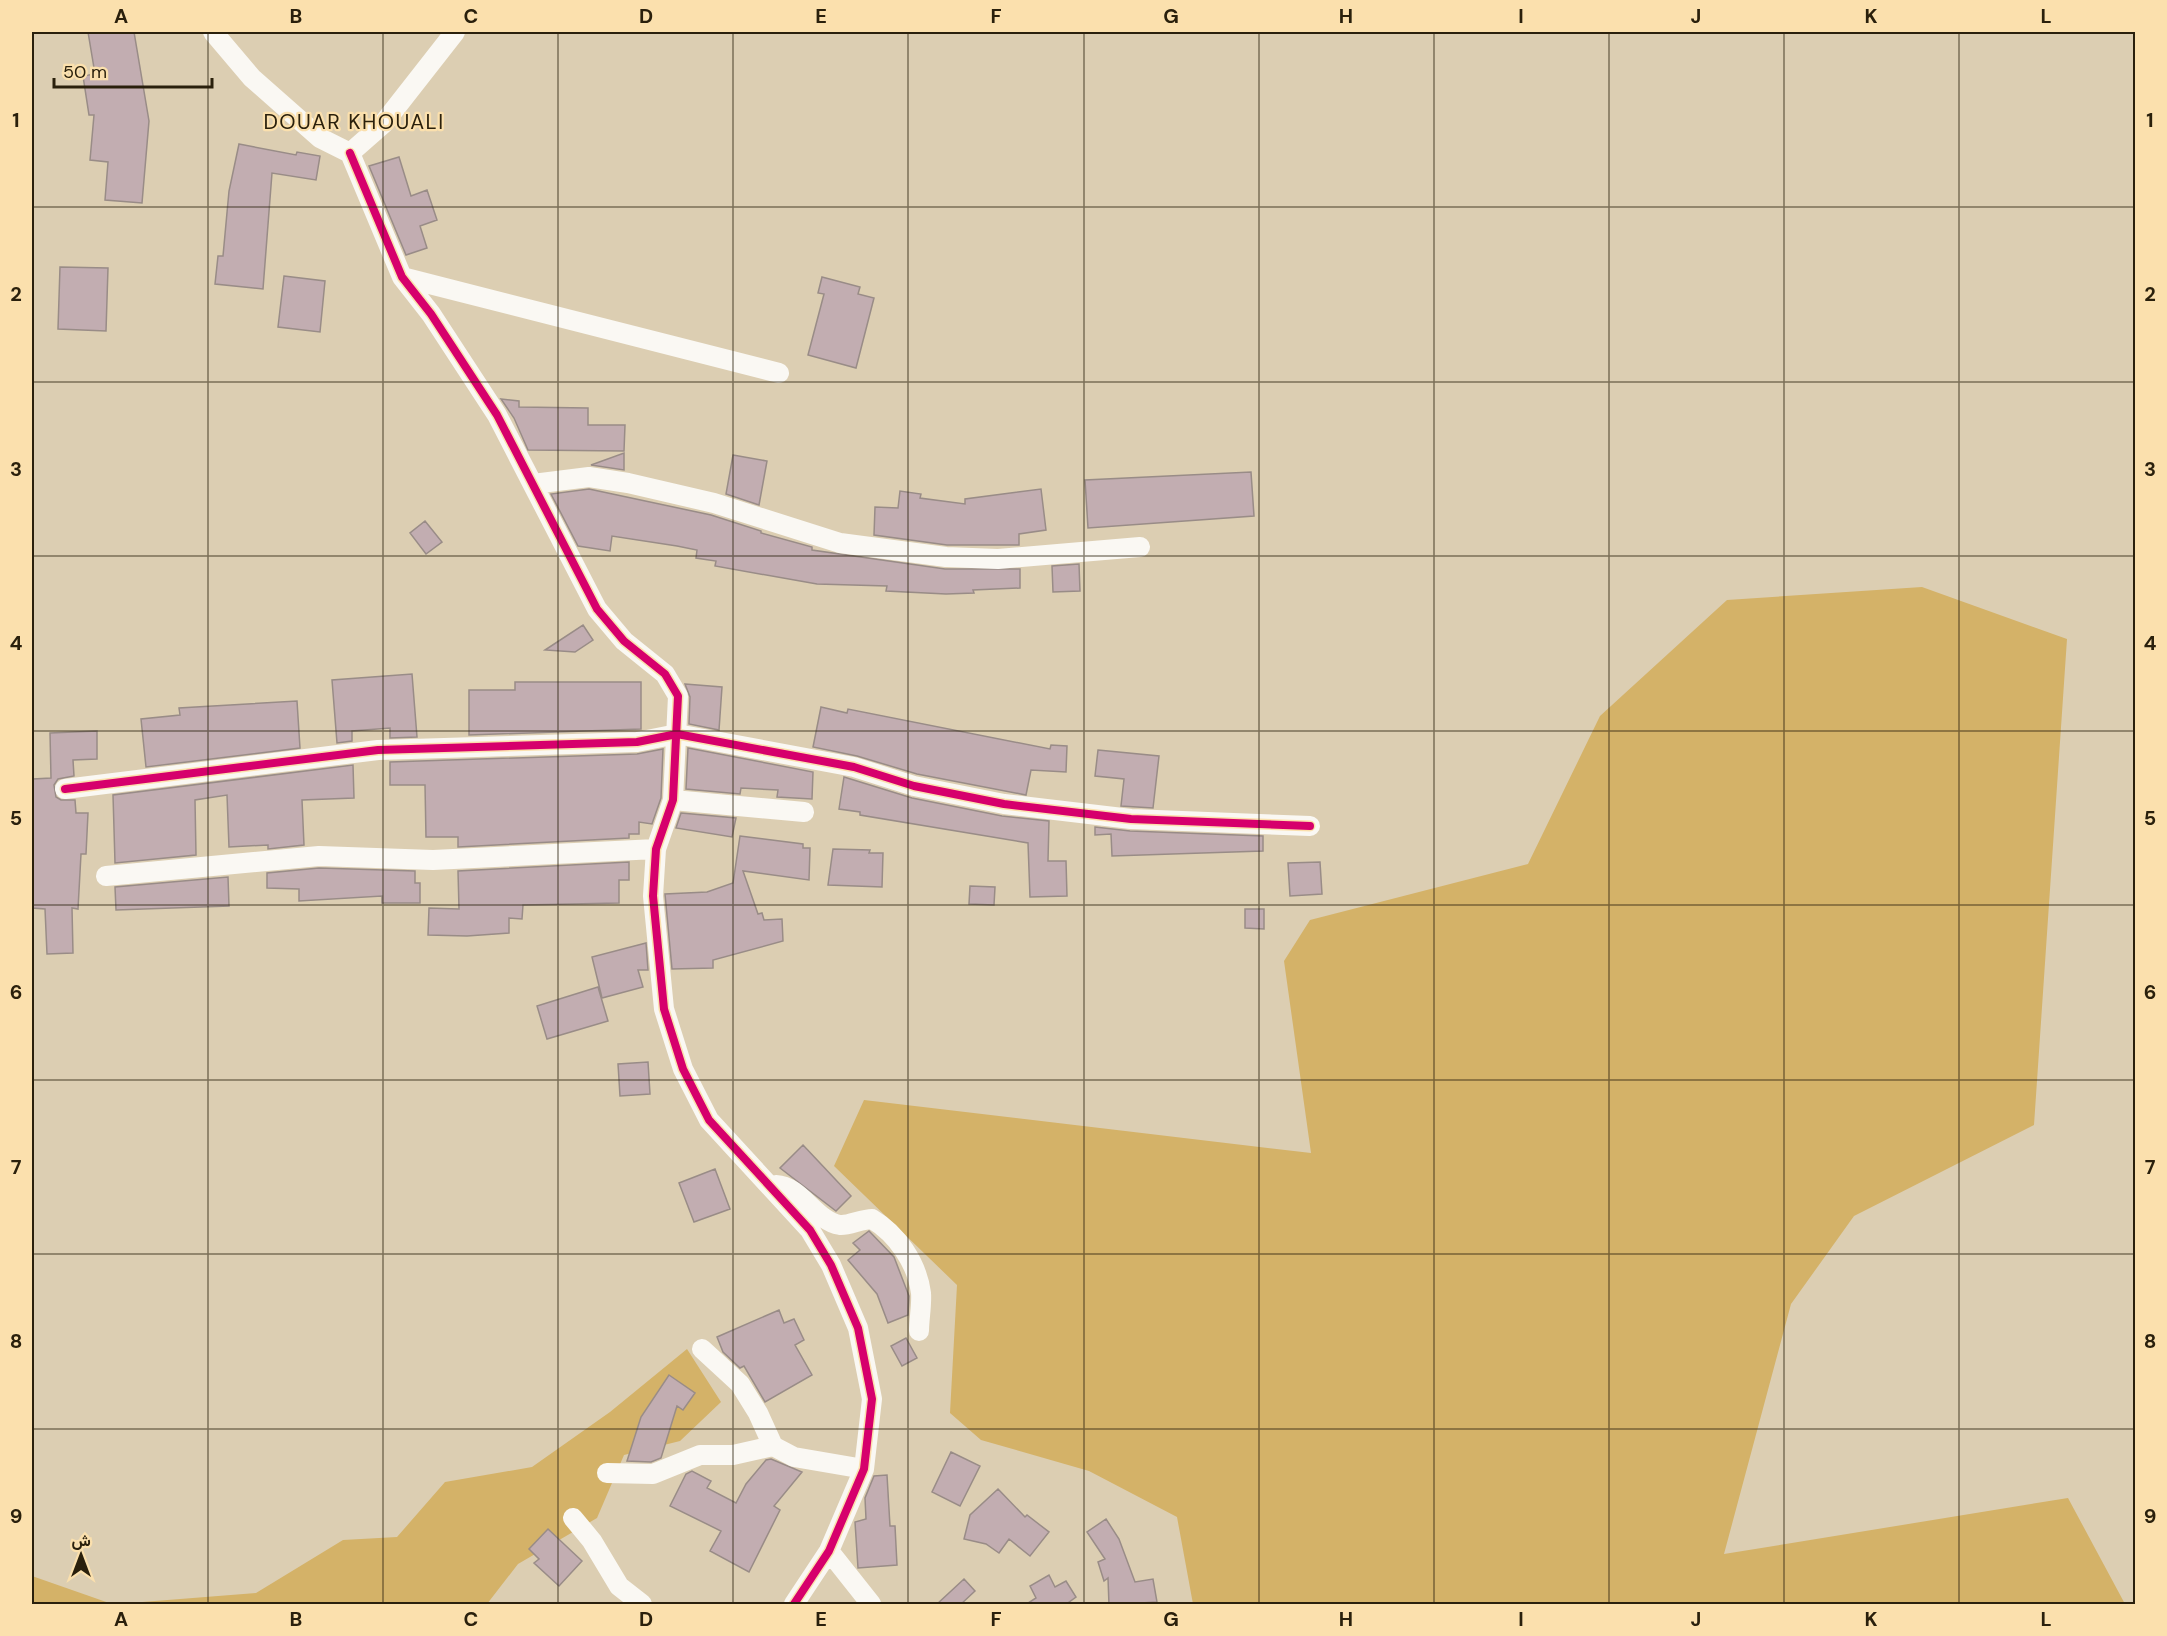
<svg xmlns="http://www.w3.org/2000/svg" width="2167" height="1636" viewBox="0 0 2167 1636" font-family="'DM Sans',Vazirmatn,sans-serif">
<style>
.green{fill:#d4b268}
.building{fill:#c2adb1;stroke:#998c87;stroke-width:1.5}
.lines{fill:none;stroke-linecap:round;stroke-linejoin:round}
.minor{stroke:#faf8f3;stroke-width:20}
.cycleway-casing{stroke:#fbe0ad;stroke-width:11}
.cycleway{stroke:#d6006c;stroke-width:8}
.grid{fill:none;stroke:#2a200c;stroke-width:1.5;stroke-opacity:0.55}
.labels{text-anchor:middle;stroke-width:4.5;stroke-linejoin:round;paint-order:stroke}
.neighbourhood-label{font-size:21px;letter-spacing:1.5px;fill:#2a200c;stroke:#fbe0ad}
.neatline{fill:none;stroke:#2a200c;stroke-width:2}
.grid-label{font-size:20px;text-anchor:middle;font-weight:bold;fill:#2a200c}
</style>
<rect width="100%" height="100%" fill="#dcceb2"/>
<path class="green" d="M1922,587L2067,639L2034,1125L1854,1216L1791,1304L1724,1554L2068,1498L2125,1604H1193L1177,1517L1089,1471L981,1440L950,1413L957,1285L834,1166L864,1100L1311,1153L1284,961L1310,920L1528,864L1600,716L1727,600Z
M687,1349L721,1402L680,1441L624,1455L597,1518L518,1564L487,1604H117L256,1593L343,1540L397,1537L445,1482L532,1467L610,1412Z
M32,1576L112,1604H32Z"/>
<path class="building" d="M88,32H134L149,121L142,203L105,200L108,162L90,160L94,115H89L83,76L95,74Z
M239,144L296,155L297,152L320,156L316,180L272,173L263,289L215,284L218,256H223L229,191Z
M399,157L411,196L427,190L437,220L420,226L427,248L406,255L369,166Z
M60,267L108,268L106,331L58,329Z
M284,276L325,281L320,332L278,327Z
M822,277L860,287L858,294L874,298L856,368L808,355L824,294L818,293Z
M501,399L519,401V407L588,408V425H625L624,451L528,450L514,418Z
M624,453V470L591,465Z
M733,455L767,461L759,505L726,494Z
M1251,472L1254,516L1088,528L1085,480Z
M589,489L711,515L761,531V533L812,547V550L945,569H1020V588L973,590L974,593L946,594L886,591L887,586L817,584L715,566L716,561L696,558L697,550L677,546L612,536L610,551L578,546L551,494Z
M1041,489L1046,530L1019,534V545H947L874,535L875,507L898,508L900,491L921,494L920,498L965,504V499Z
M425,521L442,542L426,554L410,533Z
M1079,564L1080,591L1053,592L1052,566Z
M583,625L593,640L575,652L545,650Z
M412,674L417,737L390,738V728L352,731V741L337,743L332,680Z
M515,682H641V729L469,735V690H515Z
M685,684L722,687L719,730L689,724L690,697Z
M297,701L300,748L146,767L141,719L180,715L179,708Z
M821,707L847,713L848,709L1050,749L1051,745L1067,746L1066,772L1031,770L1026,795L917,774L857,756L813,747Z
M97,731V759L73,760L74,776L58,779L54,785L56,797L61,800H75L76,813H88L86,854H81L78,909L72,908L73,953L47,954L45,909L32,908V784L33,779L51,778L50,733Z
M688,748L813,772L812,799L777,797L778,790L741,788L740,794L686,789Z
M663,749L661,798L652,824L639,822V834H629V838L458,847V837H426L425,785H390V762L637,754Z
M1098,750L1159,756L1153,808L1121,806L1124,779L1095,776Z
M353,765L354,798L302,800L304,845L268,849V845L229,847L227,795L195,800L196,855L115,863L113,795Z
M844,777L912,798L1002,816L1049,821L1048,861H1066L1067,896L1030,897L1028,843L860,815V812L839,809Z
M681,813L736,818L732,837L676,828Z
M1095,827L1130,831L1263,836V851L1112,856L1111,834L1095,835Z
M740,836L803,844V848H810L809,880L743,871L758,914L762,913L764,920L782,919L783,941L713,960V968L672,969L665,894L707,892L733,883Z
M833,849L870,850L869,853H883L882,887L828,885Z
M629,862V880H619V903L523,905L522,919L509,918V933L467,936L428,935L429,908L459,909L458,871Z
M1320,862L1322,894L1290,896L1288,863Z
M319,868L415,871V883H420V903H382V896L299,901V889L267,888V873Z
M228,877L229,906L116,910L115,887Z
M970,886L995,887L994,905L969,904Z
M1245,909H1264V929L1245,928Z
M646,943L648,970H638L643,987L602,998L592,957Z
M598,987L608,1021L547,1039L537,1006Z
M648,1062L650,1094L620,1096L618,1064Z
M803,1145L851,1196L836,1211L780,1168Z
M715,1169L730,1209L694,1222L679,1183Z
M869,1231L894,1257L909,1296L908,1315L888,1323L877,1294L848,1260L860,1250L853,1243Z
M779,1310L784,1323L794,1319L804,1340L795,1345L812,1375L765,1402L744,1366L740,1368L723,1352L717,1337Z
M906,1338L917,1358L902,1366L891,1346Z
M669,1375L695,1393L683,1410L677,1406L661,1458L651,1462L627,1461L641,1417Z
M951,1452L980,1466L960,1506L932,1492Z
M771,1459L802,1472L774,1506L780,1510L749,1572L710,1551L721,1531L670,1506L686,1474L692,1471L711,1481L707,1488L736,1503L746,1484L766,1460Z
M887,1475L890,1526H895L897,1565L858,1568L855,1522L866,1519L865,1498L874,1476Z
M998,1489L1025,1517L1027,1515L1049,1532L1030,1556L1009,1539L999,1553L986,1544L964,1539L970,1515Z
M1106,1519L1119,1539L1135,1582L1153,1579L1157,1602L1109,1605L1108,1578L1104,1581L1098,1562L1105,1559L1087,1532Z
M548,1529L582,1561L559,1586L534,1563L539,1559L529,1549Z
M1049,1575L1055,1587L1066,1581L1076,1597L1065,1605H1025L1036,1598L1030,1586Z
M964,1579L975,1591L960,1605H936Z"/>
<g class="lines">
<path class="minor" d="M213,32L252,78L320,138L350,153L383,124L455,32
M350,153L402,277L431,314L497,415L597,609L624,641L665,674L678,696L673,800L656,849L653,896L664,1009L683,1069L709,1120L810,1230L831,1265L858,1328L872,1399L864,1469L829,1551L794,1604
M402,277L779,373
M533,484L589,477L628,483L714,503L840,543L946,557L998,559L1140,547
M65,789L378,750L637,742L677,734L854,767L914,786L1004,804L1131,819L1310,826
M673,800L804,812
M106,876L319,856L433,860L656,849
M776,1185C801,1186 815,1221 840,1225C848,1226 862,1219 872,1219C897,1234 917,1263 921,1293C922,1305 919,1319 919,1331
M702,1349L740,1384L758,1413L773,1446L794,1457L864,1469
M607,1473L653,1474L700,1455H733L773,1446
M573,1518L592,1541L619,1586L642,1604
M829,1551L871,1604"/>
<defs>
<path id="cycleway" d="M350,153L402,277L431,314L497,415L597,609L624,641L665,674L678,696L673,800L656,849L653,896L664,1009L683,1069L709,1120L810,1230L831,1265L858,1328L872,1399L864,1469L829,1551L794,1604
M65,789L378,750L637,742L677,734L854,767L914,786L1004,804L1131,819L1310,826"/>
</defs>
<use href="#cycleway" class="cycleway-casing"/>
<use href="#cycleway" class="cycleway"/>
</g>
<path class="grid" d="M208,32V1604M383,32V1604M558,32V1604M733,32V1604M908,32V1604M1084,32V1604M1259,32V1604M1434,32V1604M1609,32V1604M1784,32V1604M1959,32V1604M32,207H2136M32,382H2136M32,556H2136M32,731H2136M32,905H2136M32,1080H2136M32,1254H2136M32,1429H2136"/>
<g class="labels">
<g class="neighbourhood-label">
<text x="354" y="129">DOUAR KHOUALI</text>
</g>
</g>
<rect width="2167" height="1636" fill="none" stroke="#fbe0ad" stroke-width="66"/>
<g transform="translate(81 1555)" stroke="#fbe0ad" stroke-width="4.5" paint-order="stroke">
<path d="M0-4.5L10 22L0 15L-10 22Z" fill="#2a200c"/>
<text y="-9" font-size="16" font-weight="bold" text-anchor="middle" fill="#2a200c">ش</text>
</g>
<path d="M54 78v9h158v-9" fill="none" stroke="#2a200c" stroke-width="3"/>
<text x="63" y="78" font-size="18" fill="#2a200c" stroke="#fbe0ad" stroke-width="4.5" paint-order="stroke">50 m</text>
<rect x="33" y="33" width="2101" height="1570" class="neatline"/>
<g class="grid-label">
<text x="121" y="23">A</text>
<text x="296" y="23">B</text>
<text x="471" y="23">C</text>
<text x="646" y="23">D</text>
<text x="821" y="23">E</text>
<text x="996" y="23">F</text>
<text x="1171" y="23">G</text>
<text x="1346" y="23">H</text>
<text x="1521" y="23">I</text>
<text x="1696" y="23">J</text>
<text x="1871" y="23">K</text>
<text x="2046" y="23">L</text>
<text x="16" y="127">1</text>
<text x="2150" y="127">1</text>
<text x="16" y="301">2</text>
<text x="2150" y="301">2</text>
<text x="16" y="476">3</text>
<text x="2150" y="476">3</text>
<text x="16" y="650">4</text>
<text x="2150" y="650">4</text>
<text x="16" y="825">5</text>
<text x="2150" y="825">5</text>
<text x="16" y="999">6</text>
<text x="2150" y="999">6</text>
<text x="16" y="1174">7</text>
<text x="2150" y="1174">7</text>
<text x="16" y="1348">8</text>
<text x="2150" y="1348">8</text>
<text x="16" y="1523">9</text>
<text x="2150" y="1523">9</text>
<text x="121" y="1626">A</text>
<text x="296" y="1626">B</text>
<text x="471" y="1626">C</text>
<text x="646" y="1626">D</text>
<text x="821" y="1626">E</text>
<text x="996" y="1626">F</text>
<text x="1171" y="1626">G</text>
<text x="1346" y="1626">H</text>
<text x="1521" y="1626">I</text>
<text x="1696" y="1626">J</text>
<text x="1871" y="1626">K</text>
<text x="2046" y="1626">L</text>
</g>
</svg>
